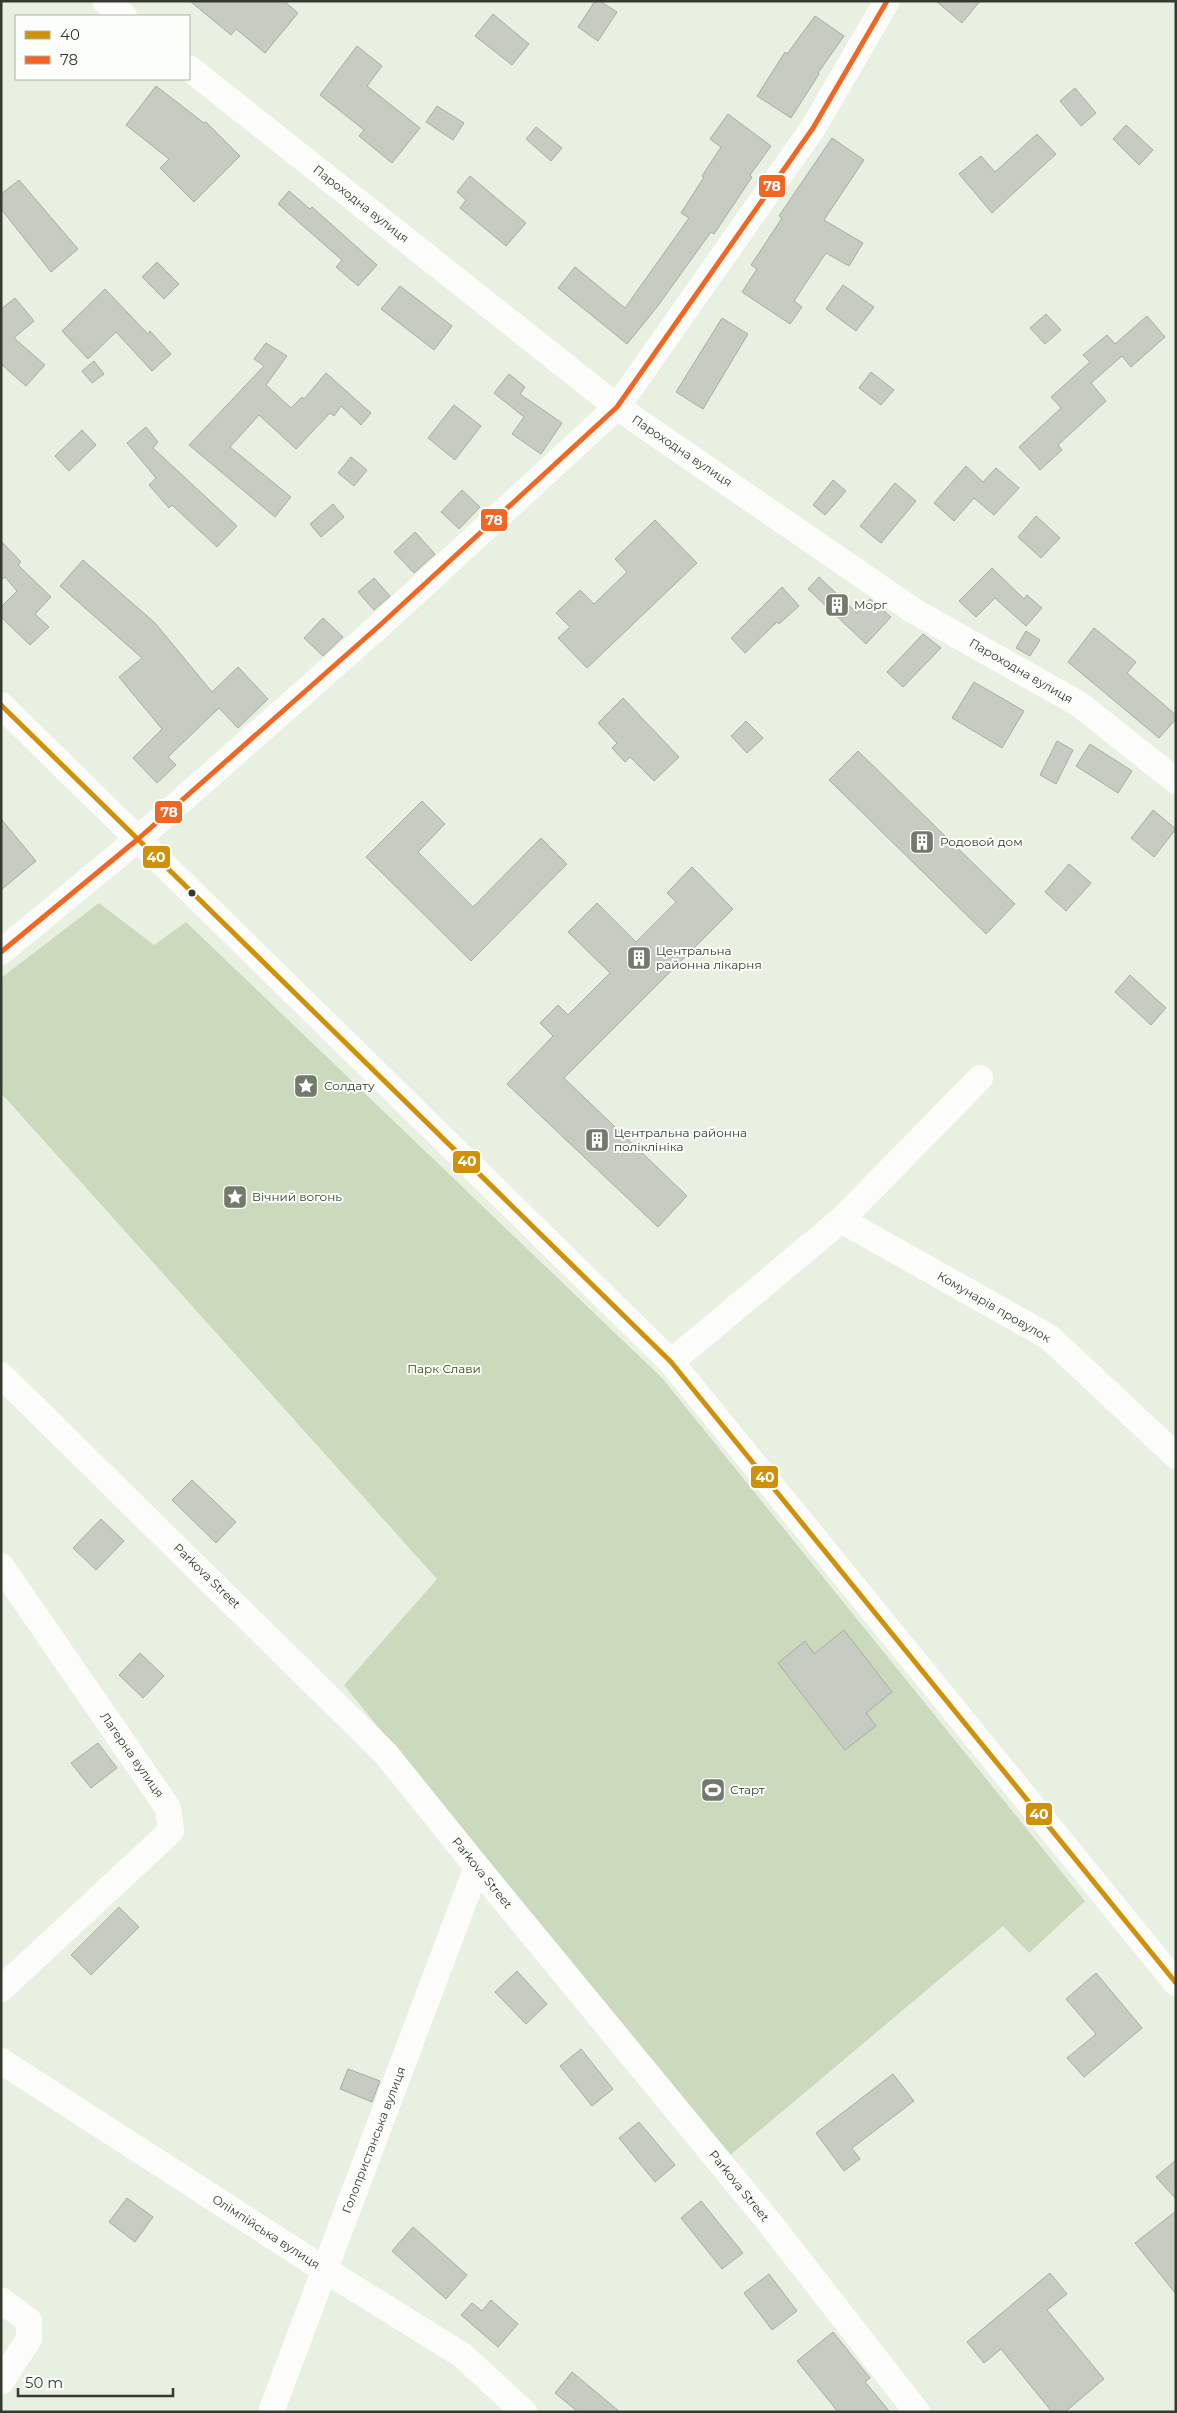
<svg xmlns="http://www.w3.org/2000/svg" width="1177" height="2413" viewBox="0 0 1177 2413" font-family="Montserrat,sans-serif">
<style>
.green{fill:#cbdabd}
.building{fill:#c6ccc1;stroke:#a8ada2}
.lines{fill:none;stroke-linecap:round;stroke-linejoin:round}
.minor{stroke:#fcfdfa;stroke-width:26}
.bus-1-casing{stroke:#fcfef9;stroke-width:9}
.bus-2-casing{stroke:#fcfef9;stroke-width:9}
.bus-1{stroke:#d09009;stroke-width:5}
.bus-2{stroke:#f26522;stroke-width:5}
.bus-dot{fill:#343a2f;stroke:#fcfef9;stroke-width:2}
.labels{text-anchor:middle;stroke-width:4;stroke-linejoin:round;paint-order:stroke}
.street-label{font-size:12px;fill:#343a2f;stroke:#fcfef9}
.poi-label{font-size:12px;fill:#343a2f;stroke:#fcfef9;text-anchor:start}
.park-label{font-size:12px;fill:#304a07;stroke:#fcfef9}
.line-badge{stroke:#fcfef9;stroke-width:2}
.badge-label{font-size:14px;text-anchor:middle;font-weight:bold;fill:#fff}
</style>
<rect width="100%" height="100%" fill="#e8f0e1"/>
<path class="green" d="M99,903L154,945L186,922L662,1378L1085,1901L1029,1953L1003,1926L728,2157L344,1685L437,1579L1,1093V978Z"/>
<path class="building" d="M190,1H284L298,13L265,53L236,29L231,35Z
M595,1H600L617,12L598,41L578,27Z
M936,1H980L962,23Z
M493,14L529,44L512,65L475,36Z
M815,16L844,36L818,73L819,74L791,118L757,96L785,52L787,54Z
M357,46L382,66L367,86L420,128L392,163L359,136L364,130L320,95Z
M156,86L204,123L206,122L240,156L194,202L160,168L169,159L126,125Z
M1075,88L1096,113L1081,126L1060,101Z
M437,106L464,123L453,140L426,122Z
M728,114L771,146L750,175L752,177L714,234L711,232L657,307L627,344L558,288L575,267L625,308L689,218L681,213L704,177L702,176L721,147L710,139Z
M1126,125L1153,150L1139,165L1113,139Z
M536,127L562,148L551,161L526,139Z
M1037,134L1056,154L992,213L959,174L981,156L995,172Z
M832,138L864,160L824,220L863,243L849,266L826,253L794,301L802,307L790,324L742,292L757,269L751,265L782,218L779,216Z
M470,176L526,223L506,246L460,208L466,200L457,192Z
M19,180L78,249L51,272L1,209V194Z
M289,191L310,209L312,207L377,265L358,286L336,267L342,260L278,204Z
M157,262L179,284L164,299L142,277Z
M843,285L874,307L856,331L826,309Z
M400,286L452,326L434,350L381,309Z
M105,289L148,334L150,331L171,354L152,371L116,332L88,359L62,331Z
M15,298L34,321L14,338L45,365L26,386L1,364V309Z
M1046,314L1061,330L1045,344L1030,328Z
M1147,316L1165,337L1131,367L1122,356L1091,383L1106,401L1058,445L1062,450L1040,470L1019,447L1061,408L1051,397L1090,362L1083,355L1107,335L1115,344Z
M722,318L748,334L703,409L676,392Z
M266,343L287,356L266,385L291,408L302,397L304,399L326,373L371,413L361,425L341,406L334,416L330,413L296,449L259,415L230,447L291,497L275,517L189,445L264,366L254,359Z
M94,361L104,374L92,383L82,371Z
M871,372L894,390L881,405L859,388Z
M509,374L525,387L520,394L562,423L541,454L512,434L524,417L494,393Z
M454,405L481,426L455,460L428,438Z
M146,427L158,442L153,448L237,526L217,547L172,505L169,508L149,485L156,478L127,443Z
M82,430L96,445L69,471L55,456Z
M351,457L367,470L354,486L338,473Z
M966,466L983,482L996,468L1019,488L994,515L974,498L954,521L934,503Z
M833,480L846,491L825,515L813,505Z
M895,483L916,501L881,543L860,526Z
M462,490L480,507L459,529L441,512Z
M333,504L344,517L321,537L310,524Z
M1036,516L1060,538L1041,558L1018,537Z
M655,520L697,563L587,668L558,638L570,627L556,613L580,590L594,604L627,572L615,559Z
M415,532L435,554L414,573L394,552Z
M1,541L21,562L18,565L51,597L35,614L49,627L30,645L1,617V607L17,591L5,577L1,580Z
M83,560L155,623L212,692L238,667L268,699L238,728L219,708L168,757L176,765L157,783L133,758L162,729L119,677L142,658L60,586Z
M992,568L1024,599L1027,595L1042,608L1026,626L995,598L976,617L959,601Z
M819,577L857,613L870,599L891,617L866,644L808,589Z
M374,578L390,596L374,610L358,592Z
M782,587L799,606L779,624L777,622L745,653L731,638Z
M323,618L343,637L323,656L304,638Z
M1094,628L1136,662L1127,673L1176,715V719L1159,738L1068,662Z
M1026,631L1040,640L1030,656L1016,648Z
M923,634L941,648L903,687L887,672Z
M974,682L1024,711L1002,748L952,718Z
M623,698L679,757L654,781L630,757L625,762L612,748L617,743L598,723Z
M746,721L763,738L747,753L731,736Z
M1057,741L1073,750L1056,784L1040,775Z
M1090,744L1132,771L1118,793L1076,766Z
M858,751L1015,904L986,934L829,780Z
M422,801L445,824L418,852L473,907L541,838L567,864L471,961L366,857Z
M1153,810L1176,829L1154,857L1131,838Z
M1,819L36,861L1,890Z
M1069,864L1091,883L1066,911L1045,892Z
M692,867L733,909L564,1078L687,1196L658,1227L507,1084L553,1036L540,1023L558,1005L568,1015L610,973L568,932L597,903L636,942L676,902L667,893Z
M1130,975L1166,1008L1151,1025L1115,992Z
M192,1480L236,1522L216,1543L172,1500Z
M101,1519L124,1541L96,1570L73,1548Z
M844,1630L892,1692L866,1713L876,1726L845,1750L778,1663L805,1641L814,1654Z
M140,1653L164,1676L143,1698L119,1675Z
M98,1743L117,1768L91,1788L71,1763Z
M119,1907L139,1927L91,1975L71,1955Z
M517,1971L547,2004L526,2024L495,1992Z
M1096,1973L1142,2028L1084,2077L1067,2058L1096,2034L1066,1999Z
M581,2049L613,2089L592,2106L560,2066Z
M348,2069L380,2081L372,2102L340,2089Z
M893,2074L914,2101L852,2148L860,2159L844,2171L816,2133Z
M639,2122L675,2165L655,2182L619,2138Z
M1176,2160V2199L1156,2177Z
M127,2198L153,2217L135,2242L109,2222Z
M701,2201L743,2253L722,2269L681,2218Z
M1176,2211V2294L1135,2243Z
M413,2227L467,2275L446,2299L392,2251Z
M1050,2273L1067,2294L1047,2310L1104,2379L1065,2412H1052L1001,2349L984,2363L967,2342Z
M769,2274L797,2311L772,2330L744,2293Z
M491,2300L518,2324L498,2347L461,2315L472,2303L482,2311Z
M833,2332L870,2378L865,2382L890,2412H838L797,2361Z
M572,2372L620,2412H578L555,2393Z"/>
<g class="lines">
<path class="minor" d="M105,1L124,16
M189,68L617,407L914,611L1079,704L1176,781
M1,705L671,1362L1176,1983
M1,952L138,839L379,626L617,407L813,128L887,1
M841,1220L1049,1337L1176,1456
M671,1362L841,1220L980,1078
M1,1375L386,1754L477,1867L769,2222L917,2412
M1,1566L168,1808L171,1831L1,1989
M1,2061L325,2270L462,2355L524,2412
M1,2300L29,2321V2339L1,2382
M271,2412L477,1867"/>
<defs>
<path id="bus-1" d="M1,705L671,1362L1176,1983"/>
<path id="bus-2" d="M1,952L138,839L379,626L617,407L813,128L887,1"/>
</defs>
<use href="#bus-1" class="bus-1-casing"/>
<use href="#bus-2" class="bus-2-casing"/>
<use href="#bus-1" class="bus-1"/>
<use href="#bus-2" class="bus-2"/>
</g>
<defs>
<symbol id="building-square" viewBox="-11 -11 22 22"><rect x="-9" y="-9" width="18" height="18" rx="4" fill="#737a6d" stroke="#fcfef9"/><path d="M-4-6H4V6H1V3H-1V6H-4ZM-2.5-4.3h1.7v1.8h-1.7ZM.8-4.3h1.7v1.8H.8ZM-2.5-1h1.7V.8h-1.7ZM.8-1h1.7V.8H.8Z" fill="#fff"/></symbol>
<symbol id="sight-square" viewBox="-11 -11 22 22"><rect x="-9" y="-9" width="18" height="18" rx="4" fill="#737a6d" stroke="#fcfef9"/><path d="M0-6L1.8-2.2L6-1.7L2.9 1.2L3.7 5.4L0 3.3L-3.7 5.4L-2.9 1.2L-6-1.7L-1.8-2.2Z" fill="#fff"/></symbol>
<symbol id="stadium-square" viewBox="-11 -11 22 22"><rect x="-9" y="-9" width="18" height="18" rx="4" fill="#737a6d" stroke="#fcfef9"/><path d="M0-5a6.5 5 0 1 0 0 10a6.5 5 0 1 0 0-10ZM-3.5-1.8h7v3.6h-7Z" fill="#fff"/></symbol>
</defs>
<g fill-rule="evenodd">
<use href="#building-square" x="823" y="591" width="28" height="28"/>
<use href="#building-square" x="908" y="828" width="28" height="28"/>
<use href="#building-square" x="625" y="944" width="28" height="28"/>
<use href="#sight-square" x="292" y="1072" width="28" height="28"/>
<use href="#building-square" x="583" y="1126" width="28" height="28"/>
<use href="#sight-square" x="221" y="1183" width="28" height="28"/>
<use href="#stadium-square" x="699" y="1776" width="28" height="28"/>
</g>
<circle class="bus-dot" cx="192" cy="893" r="4.5"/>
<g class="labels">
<g class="street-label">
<text transform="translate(361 204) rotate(38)" y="4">Пароходна вулиця</text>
<text transform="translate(682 451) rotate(34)" y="4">Пароходна вулиця</text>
<text transform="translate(1021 671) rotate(30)" y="4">Пароходна вулиця</text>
<text transform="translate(994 1307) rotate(30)" y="4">Комунарів провулок</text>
<text transform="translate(207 1576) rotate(44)" y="4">Parkova Street</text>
<text transform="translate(132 1755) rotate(55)" y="4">Лагерна вулиця</text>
<text transform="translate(482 1873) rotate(51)" y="4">Parkova Street</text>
<text transform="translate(374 2140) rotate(-69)" y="4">Голопристанська вулиця</text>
<text transform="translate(739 2186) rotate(51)" y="4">Parkova Street</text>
<text transform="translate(266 2232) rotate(33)" y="4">Олімпійська вулиця</text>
</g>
<g class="poi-label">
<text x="854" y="609">Морг</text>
<text x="940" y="846">Родовой дом</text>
<text x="656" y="955">Центральна<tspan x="656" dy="14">районна лікарня</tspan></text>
<text x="324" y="1090">Солдату</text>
<text x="614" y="1137">Центральна районна<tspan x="614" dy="14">поліклініка</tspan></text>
<text x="252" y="1201">Вічний вогонь</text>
<text x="730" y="1794">Старт</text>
</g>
<g class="park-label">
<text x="444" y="1373">Парк Слави</text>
</g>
</g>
<g class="line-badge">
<rect x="758" y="174" width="28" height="24" rx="5" fill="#f26522"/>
<rect x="480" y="508" width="28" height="24" rx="5" fill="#f26522"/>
<rect x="154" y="800" width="29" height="24" rx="5" fill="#f26522"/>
<rect x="142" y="845" width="29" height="24" rx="5" fill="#d09009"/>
<rect x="452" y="1150" width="29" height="24" rx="5" fill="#d09009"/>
<rect x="750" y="1465" width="29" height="24" rx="5" fill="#d09009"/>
<rect x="1025" y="1802" width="28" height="24" rx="5" fill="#d09009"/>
</g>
<g class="badge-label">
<text x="772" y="191">78</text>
<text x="494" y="525">78</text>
<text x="169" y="817">78</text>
<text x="156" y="862">40</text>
<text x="467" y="1166">40</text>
<text x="765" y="1482">40</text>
<text x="1039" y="1819">40</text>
</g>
<rect width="1177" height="2413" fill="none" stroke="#343a2f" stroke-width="5"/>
<rect x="15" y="15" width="175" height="65" fill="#fcfef9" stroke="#acb0a8"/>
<rect x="25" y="31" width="25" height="8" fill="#d09009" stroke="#acb0a8"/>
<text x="60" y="40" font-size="15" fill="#343a2f">40</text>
<rect x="25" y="56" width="25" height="8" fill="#f26522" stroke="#acb0a8"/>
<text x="60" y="65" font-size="15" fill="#343a2f">78</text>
<path d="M18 2388v8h155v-8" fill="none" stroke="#343a2f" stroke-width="2.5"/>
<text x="25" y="2388" font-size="15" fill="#343a2f" stroke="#fcfef9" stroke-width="4" paint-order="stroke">50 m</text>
</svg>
